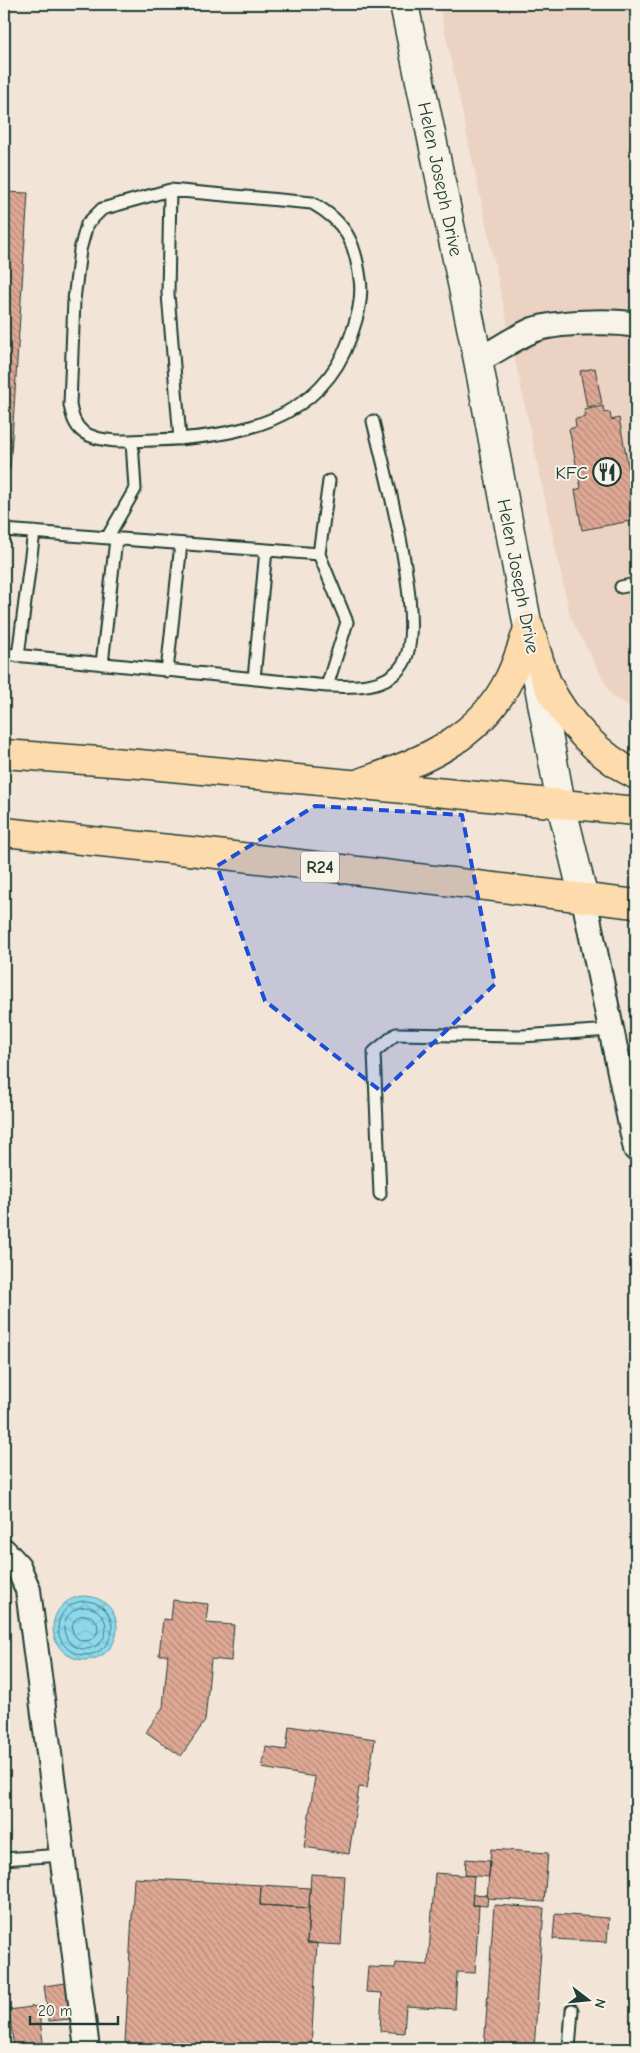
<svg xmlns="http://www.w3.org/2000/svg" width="640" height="2053" viewBox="0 0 640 2053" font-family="'Comic Neue',sans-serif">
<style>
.built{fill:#ecd2c3}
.water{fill:url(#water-waves);stroke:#609ba2}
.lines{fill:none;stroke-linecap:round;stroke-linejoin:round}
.shore{stroke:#4b7b7e;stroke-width:1}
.building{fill:url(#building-back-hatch);stroke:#1f3d34}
.service-casing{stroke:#1f3d34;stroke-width:15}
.minor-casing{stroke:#1f3d34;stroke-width:28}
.tertiary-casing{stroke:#1f3d34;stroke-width:31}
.primary-casing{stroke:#1f3d34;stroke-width:31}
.service{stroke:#f7f3e8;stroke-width:11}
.minor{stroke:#f7f3e8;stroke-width:24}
.tertiary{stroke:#f7f3e8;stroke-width:28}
.primary{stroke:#fedbac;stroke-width:28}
.marked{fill:#1d4ed8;fill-opacity:0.2;stroke:#1d4ed8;stroke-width:4;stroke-dasharray:10 6;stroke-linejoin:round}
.labels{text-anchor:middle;stroke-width:4;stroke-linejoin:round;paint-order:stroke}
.shield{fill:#f7f3e8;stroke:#60746a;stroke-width:1}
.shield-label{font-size:18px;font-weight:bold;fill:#1f3d34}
.street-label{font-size:19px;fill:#1f3d34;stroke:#f7f3e8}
.poi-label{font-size:19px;fill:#1f3d34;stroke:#f7f3e8;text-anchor:end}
</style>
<defs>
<pattern id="water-waves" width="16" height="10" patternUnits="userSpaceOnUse" patternTransform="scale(1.25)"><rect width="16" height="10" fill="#8cd9ec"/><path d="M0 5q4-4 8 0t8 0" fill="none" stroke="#78bbcb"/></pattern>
<pattern id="building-back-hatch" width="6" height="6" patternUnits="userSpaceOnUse" patternTransform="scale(1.25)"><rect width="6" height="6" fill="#dfa895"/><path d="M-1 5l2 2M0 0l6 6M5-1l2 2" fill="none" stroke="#b48a7a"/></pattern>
</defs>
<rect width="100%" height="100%" fill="#f2e4d7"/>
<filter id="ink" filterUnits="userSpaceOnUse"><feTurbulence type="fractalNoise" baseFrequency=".02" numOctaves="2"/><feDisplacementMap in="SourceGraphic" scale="10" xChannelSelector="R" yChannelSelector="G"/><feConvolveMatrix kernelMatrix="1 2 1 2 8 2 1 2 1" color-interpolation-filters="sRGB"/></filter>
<g filter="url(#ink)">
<path class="built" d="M439,4H636V710L612,696L570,616Z"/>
<path class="water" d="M53 1628a32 32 0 1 1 64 0a32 32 0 1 1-64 0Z"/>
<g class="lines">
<path class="shore" d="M58 1628a27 27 0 1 1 54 0a27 27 0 1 1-54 0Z
M64 1628a21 21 0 1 1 42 0a21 21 0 1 1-42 0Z
M72 1628a13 13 0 1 1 26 0a13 13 0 1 1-26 0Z"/>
</g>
<path class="building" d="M4,192L28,193L10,469H4Z
M595,368L602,404L587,407L580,371Z
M603,406L604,413L610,412L611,420L619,418L636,508V520L582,530L575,490L581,488L569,429L576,427L575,419L586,417L584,410Z
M636,462V486L632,463Z
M173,1600L208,1604L206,1623L234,1625L231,1661L211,1659L205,1721L181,1756L146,1732L163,1707L168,1655H159L163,1619L171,1620Z
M289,1726L375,1739L367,1788L359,1787L349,1854L304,1847L315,1777L262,1768L266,1747L286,1750Z
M491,1849L548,1853L544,1902L487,1898Z
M466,1859L490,1861L489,1877L465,1875Z
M435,1873L474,1876L472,1905H479L475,1973L457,1972L455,2009L406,2006L404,2033L380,2031L382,1993L366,1992L368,1967L395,1968L396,1963L428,1965Z
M311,1874L345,1876L341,1945L307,1943Z
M134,1878L261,1885L260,1905L309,1908L307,1943H317L311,2049H237L125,2043Z
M261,1885L310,1888L309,1908L260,1905Z
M4,1887L8,1913H4Z
M473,1894L488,1895L487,1906L472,1905Z
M494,1905L544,1908L534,2049H484Z
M555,1914L609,1918L607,1942L553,1939Z
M66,1983L70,2019L49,2021L44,1986Z
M38,2006L44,2049H14L9,2010Z
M145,2044L237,2049H144Z"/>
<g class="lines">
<defs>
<path id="service" d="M170,190L312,203C346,222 355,242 360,279C363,299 357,319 350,338C320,423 233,438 153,440C132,441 101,444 83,432C74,425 72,415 70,405L74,300L80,250L87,224L102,209Z
M170,190L168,294L180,439
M4,530L319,554
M107,538L135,489L132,441
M621,587L636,584
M4,654L327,686C352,687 387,689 403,664C428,624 384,469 373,421
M18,656L34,532
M102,664L116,539
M167,671L181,544
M254,679L266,550
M327,686L347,622L319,554L329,481
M380,1194L374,1052L396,1034L522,1036L611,1030
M4,1859L62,1855
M569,2049L572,2010"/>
<path id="minor" d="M478,360C496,351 514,338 533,330C555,322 612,320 636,325
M584,899L636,1149
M4,1551L18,1566L28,1590L87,2049"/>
<path id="tertiary" d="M404,4L478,360L561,804L584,899"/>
<path id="primary" d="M529,626C535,645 540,667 548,685C566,722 600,757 636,775
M4,754L139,764L636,811
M362,782C423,762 482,737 510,677C518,661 523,643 529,626
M4,832L208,853L636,904"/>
</defs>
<use href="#service" class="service-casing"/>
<use href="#minor" class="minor-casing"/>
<use href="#tertiary" class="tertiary-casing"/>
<use href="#primary" class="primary-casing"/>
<use href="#service" class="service"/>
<use href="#minor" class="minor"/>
<use href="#tertiary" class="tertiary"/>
<use href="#primary" class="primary"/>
</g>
</g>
<path class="marked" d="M315,806L462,815L495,984L382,1092L265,1001L217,866Z"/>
<defs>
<symbol id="restaurant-ring" viewBox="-11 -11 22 22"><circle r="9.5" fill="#f7f3e8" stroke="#1f3d34" stroke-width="1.5"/><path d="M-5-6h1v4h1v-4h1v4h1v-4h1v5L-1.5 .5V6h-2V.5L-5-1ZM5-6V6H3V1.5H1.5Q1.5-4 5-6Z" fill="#1f3d34"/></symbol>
</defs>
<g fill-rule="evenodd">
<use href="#restaurant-ring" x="591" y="456" width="32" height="32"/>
</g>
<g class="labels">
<rect class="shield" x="301" y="851.5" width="38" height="31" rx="4"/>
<g class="shield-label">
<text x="320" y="873">R24</text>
</g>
<g class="street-label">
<text transform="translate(441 179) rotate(78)" y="7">Helen Joseph Drive</text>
<text transform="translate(519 576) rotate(79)" y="7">Helen Joseph Drive</text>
</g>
<g class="poi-label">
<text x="588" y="479">KFC</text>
</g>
</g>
<rect width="640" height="2053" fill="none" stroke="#f7f3e8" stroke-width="20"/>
<rect x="10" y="10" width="620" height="2033" fill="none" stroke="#1f3d34" stroke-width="2" filter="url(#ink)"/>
<g transform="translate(588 2000) rotate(106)" stroke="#f7f3e8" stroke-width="4" paint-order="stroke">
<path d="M0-4L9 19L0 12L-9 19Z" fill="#1f3d34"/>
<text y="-8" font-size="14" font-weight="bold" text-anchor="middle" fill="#1f3d34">N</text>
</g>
<path d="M30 2016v8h88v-8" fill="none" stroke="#1f3d34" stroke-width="2.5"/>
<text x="38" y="2016" font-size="15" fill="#1f3d34" stroke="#f7f3e8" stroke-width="4" paint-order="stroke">20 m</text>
</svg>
